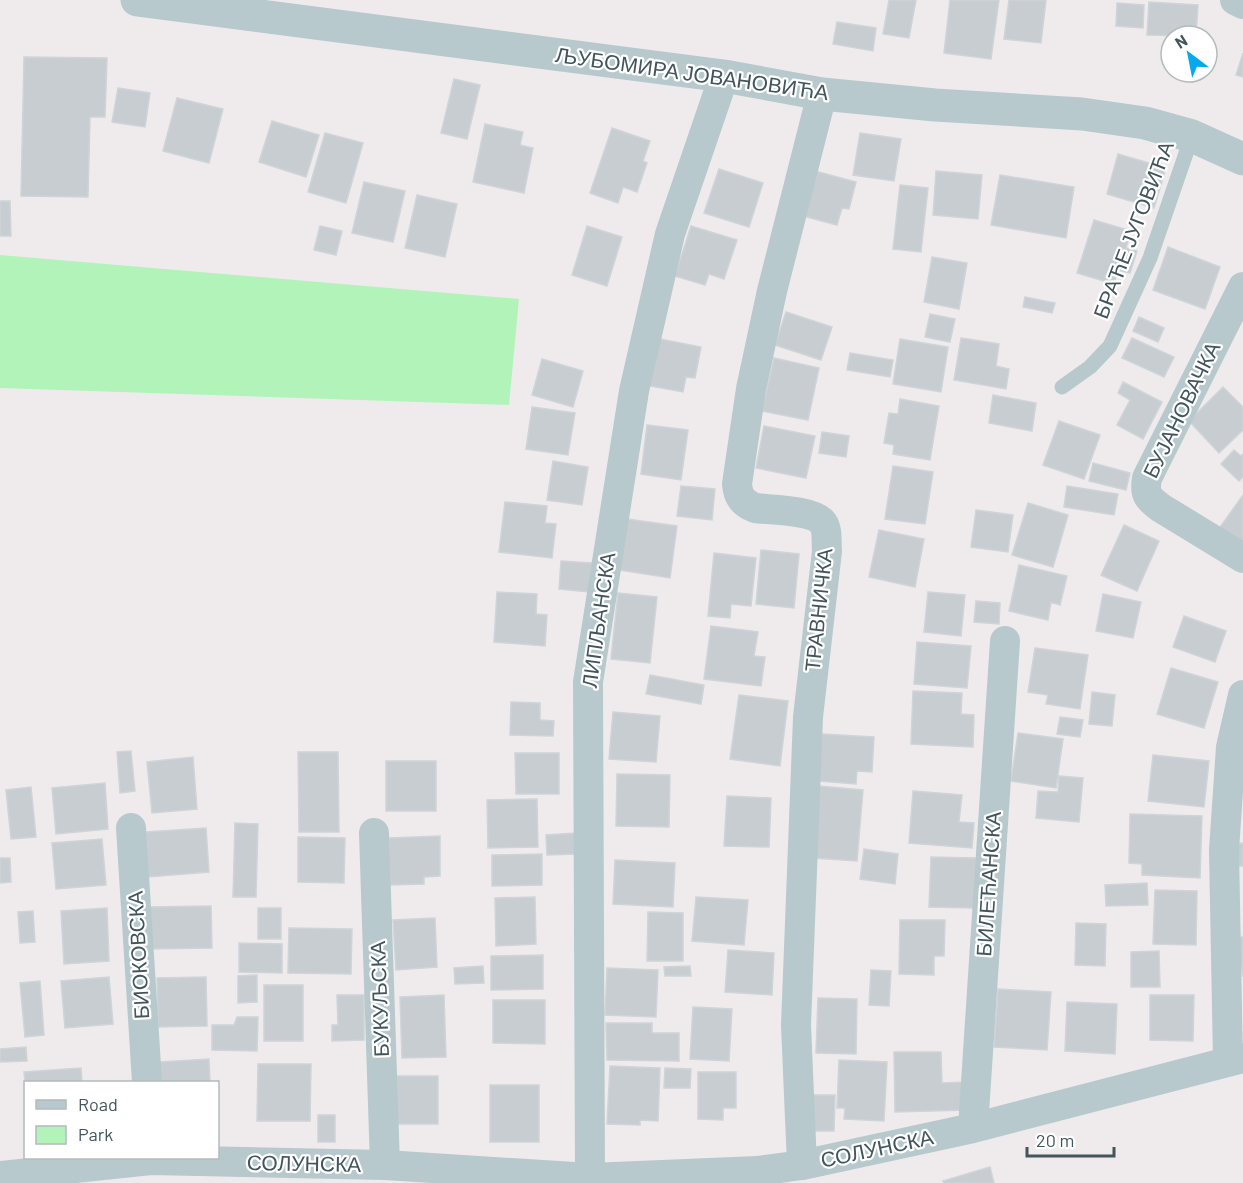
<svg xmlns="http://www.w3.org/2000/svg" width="1243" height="1183" viewBox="0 0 1243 1183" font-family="Barlow,sans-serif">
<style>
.green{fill:#b2f3ba}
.building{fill:#c7cdd1;stroke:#ced4d8;stroke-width:1.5}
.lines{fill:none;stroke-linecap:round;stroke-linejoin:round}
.service{stroke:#b7c9cd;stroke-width:15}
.minor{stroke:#b7c9cd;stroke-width:30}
.tertiary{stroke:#b7c9cd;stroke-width:33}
.labels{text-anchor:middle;stroke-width:4.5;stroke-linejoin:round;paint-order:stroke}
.street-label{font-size:21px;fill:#42555b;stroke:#fff}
</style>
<rect width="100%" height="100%" fill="#efebec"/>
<path class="green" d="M0,255L519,299L509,405L0,388Z"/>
<path class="building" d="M889,0H916L909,38L883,34Z
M950,0H999L991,59L944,53Z
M1009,0H1046L1041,43L1004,39Z
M1149,2L1198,5L1196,36L1147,35Z
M1117,3L1144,5L1143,28L1116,26Z
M837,22L876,28L873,51L833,44Z
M1243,53V77L1236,75Z
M24,57L107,58L105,117H90L88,197L21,196Z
M454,79L480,85L467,139L441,133Z
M118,88L150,93L145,127L112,122Z
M177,98L223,109L209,163L163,151Z
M272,121L319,135L306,177L259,162Z
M485,124L523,132L520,145L533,148L524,193L473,182Z
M612,128L650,141L643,161L647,163L637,192L623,187L618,203L590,193Z
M325,133L363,143L346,203L308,192Z
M860,133L901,139L894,181L853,175Z
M1118,154L1166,168L1154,208L1107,194Z
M719,169L763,183L749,227L704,213Z
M815,171L856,182L849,209L842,208L837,225L803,216Z
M936,171L982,175L978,219L933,215Z
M1000,175L1074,187L1066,238L991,225Z
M364,182L405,191L393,242L352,233Z
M900,185L928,188L921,252L893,249Z
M417,195L457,204L445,257L405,248Z
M0,201H10L11,236H0Z
M1094,220L1131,231L1126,248L1137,251L1130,273L1118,270L1114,284L1077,273Z
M320,226L342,231L336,255L314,250Z
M587,226L622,237L607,286L572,275Z
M691,226L737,240L724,279L709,274L705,285L675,276Z
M1168,247L1220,267L1205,309L1153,290Z
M932,257L967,263L959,309L924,302Z
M1025,297L1055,303L1052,313L1023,307Z
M786,312L832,327L821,360L775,345Z
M930,314L955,319L950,342L925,337Z
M1139,317L1164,328L1158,342L1133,331Z
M961,338L999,344L996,366L1009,369L1006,389L954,380Z
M1132,338L1174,357L1164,377L1122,358Z
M660,339L701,347L695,378L686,377L683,392L650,386Z
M900,339L948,347L941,392L893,384Z
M850,353L893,360L890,377L847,370Z
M774,358L819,368L808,420L762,411Z
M542,359L583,371L573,407L532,395Z
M1123,382L1162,402L1143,439L1117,425L1130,400L1118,393Z
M1223,387L1243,407V430L1219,453L1189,421Z
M993,395L1036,403L1032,431L989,423Z
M900,399L939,406L930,460L893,454L894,445L884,443L889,413L898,414Z
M532,407L575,413L568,455L526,449Z
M1059,421L1100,435L1084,479L1043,465Z
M647,425L688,430L681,480L641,474Z
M764,426L815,436L806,478L756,468Z
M822,432L849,436L846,457L819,453Z
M1234,450L1241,456L1243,454V477L1239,481L1221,464Z
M553,461L588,467L582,505L547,500Z
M1093,463L1130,473L1126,490L1089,481Z
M893,466L933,472L925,524L885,519Z
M681,486L715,489L712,520L677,516Z
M1067,486L1118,494L1114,515L1064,507Z
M1243,495V548L1218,530Z
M505,502L547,506L545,523L556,524L552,558L499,552Z
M1028,503L1068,515L1053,567L1012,555Z
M976,510L1013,515L1008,552L971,547Z
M627,519L677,526L670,578L619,570Z
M1124,525L1159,541L1137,591L1101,575Z
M879,530L924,539L915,587L869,577Z
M761,550L799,554L794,608L756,604Z
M714,553L756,558L751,606L731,604L730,618L708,616Z
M561,561L592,563L589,592L559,589Z
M1019,565L1067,576L1060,605L1051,602L1048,620L1009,611Z
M497,592L537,594L536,614L547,615L545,646L494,642Z
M928,592L965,595L961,636L924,632Z
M618,593L657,597L650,663L611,659Z
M1103,594L1141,602L1133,638L1096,631Z
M976,601L1000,603L999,624L974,622Z
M1184,616L1226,631L1215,662L1173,647Z
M711,626L758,632L754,656L765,657L761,686L704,679Z
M917,642L971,646L967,688L914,684Z
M1035,648L1088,655L1080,709L1046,704L1048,695L1028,692Z
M1171,668L1218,682L1204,728L1157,714Z
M650,675L704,685L701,704L646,694Z
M913,691L962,693L961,714L974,715L973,747L911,744Z
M1092,692L1115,695L1112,726L1089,724Z
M739,695L788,701L780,766L730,759Z
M511,702L540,703V720L554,721L553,736L510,735Z
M613,712L660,716L656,762L609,759Z
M1060,717L1083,720L1080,737L1057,734Z
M1018,733L1063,739L1056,788L1011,781Z
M822,734L874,737L872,772L857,771L856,784L819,781Z
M131,751L135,791L120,793L117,752Z
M298,752H338L339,832H299Z
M515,753H559V794H516Z
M1153,755L1209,761L1204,807L1148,801Z
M193,757L197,809L152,813L147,762Z
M386,761H436V811H386Z
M617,774L670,775L669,827L616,826Z
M1059,776L1083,778L1079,822L1036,818L1038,791L1058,792Z
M105,783L108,829L56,834L52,788Z
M819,786L863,790L857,861L813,858Z
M31,787L36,837L11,839L6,790Z
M913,791L962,795L959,822L974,823L972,848L909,843Z
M727,796L771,798L769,847L724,846Z
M537,799L538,847L488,848L487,800Z
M1130,814L1202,816L1200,878L1142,875V864L1129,863Z
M235,823L258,824L256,897H233Z
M206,828L209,872L148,877L146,832Z
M576,833L578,854L547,855L546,835Z
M440,836V876L424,877V884L390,885L389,838Z
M298,837L345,838L344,883L298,882Z
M102,839L106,885L56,889L52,843Z
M1243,843V866H1239L1237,844Z
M864,849L898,854L895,884L860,879Z
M542,854V885L492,886V855Z
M931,857L976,858L974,908L929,907Z
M0,858H10L11,882L0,883Z
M615,860L675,863L673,907L613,904Z
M1147,883L1148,905L1106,906L1105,885Z
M1155,890L1197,891L1196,945L1153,944Z
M535,897L536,944L496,946L495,898Z
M696,897L748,900L744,945L692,941Z
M211,906L212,948L147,949V907Z
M107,908L109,961L64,964L61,911Z
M258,908H281V939H258Z
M33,911L35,942L20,943L18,912Z
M648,912L683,913V961H647Z
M435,918L437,967L396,970L393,920Z
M900,920H945L944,956H934V975L899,974Z
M1076,923L1106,924L1105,966L1075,965Z
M289,928L352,929L351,974L288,973Z
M1243,937V977L1236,938Z
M239,943L282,944V973L239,972Z
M728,950L774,953L772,995L725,992Z
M1159,951L1160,987H1131V952Z
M543,955V989L491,990V956Z
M483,966L484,983L455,984L454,968Z
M690,966L691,976H665L664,967Z
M607,968L658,970L656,1017L605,1015Z
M871,970L891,971L889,1006L869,1005Z
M257,975V1002L238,1003V976Z
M109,977L113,1024L65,1028L61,981Z
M206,977L207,1026L158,1027L157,978Z
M40,981L44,1035L25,1037L20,983Z
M264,985H303V1041H264Z
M998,989L1051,992L1047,1050L994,1047Z
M337,995H364V1040L332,1041V1025H338Z
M444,995L446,1057L402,1058L400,997Z
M1150,995H1194L1193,1041L1150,1040Z
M818,998L857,999L856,1054L816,1053Z
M493,1000H545V1044L493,1043Z
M1067,1002L1117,1004L1115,1054L1065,1051Z
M693,1007L732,1009L729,1061L690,1059Z
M237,1017H258L257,1051L212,1050V1025H234Z
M606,1023H652V1033H679V1061L607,1060Z
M26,1047L27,1061L0,1062V1049Z
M894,1052H941L942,1083L965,1082L966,1110L895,1112Z
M209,1059L210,1082H161L160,1062Z
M839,1060L887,1062L884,1121L844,1119L845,1108H837Z
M258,1064H311L310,1121H257Z
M610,1066L660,1068L658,1121L640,1120V1125L607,1124Z
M81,1068L82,1082H26V1093L24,1072Z
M665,1068L691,1069L690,1088H664Z
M698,1072H736V1108H723V1120L698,1119Z
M397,1076H438V1124H397Z
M490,1085H539V1142H490Z
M808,1095H835L834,1131H808Z
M318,1115H335V1142H318Z
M990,1167L994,1183H944L943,1181Z"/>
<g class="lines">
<path class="service" d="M1062,387L1090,367L1110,346L1150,258L1192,136"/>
<path class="minor" d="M1235,0L1243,4
M1243,287L1147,478C1144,495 1148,498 1161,508L1243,558
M131,828L147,1082
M374,833L385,1165
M1228,1061L1224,850L1231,747L1243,695
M973,1128L1005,641
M802,1165L796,1025L808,717L827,551C826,542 828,530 823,523C814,510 771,510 755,508C743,503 738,497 737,484L751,389L772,291L822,94
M0,1176L151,1160L385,1165L590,1178L757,1171L802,1165L973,1128L1243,1058
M590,1178L588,682L634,391L670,234L724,76"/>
<path class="tertiary" d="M137,0L724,76L822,94L935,105L1082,114L1145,123L1192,136L1243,159"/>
</g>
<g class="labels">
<g class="street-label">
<text transform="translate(692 74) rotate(8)" y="7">ЉУБОМИРА ЈОВАНОВИЋА</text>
<text transform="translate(1134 230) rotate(-69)" y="7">БРАЋЕ ЈУГОВИЋА</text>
<text transform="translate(1182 410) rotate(-64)" y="7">БУЈАНОВАЧКА</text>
<text transform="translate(819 610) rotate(-84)" y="7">ТРАВНИЧКА</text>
<text transform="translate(599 620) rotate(-82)" y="7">ЛИПЉАНСКА</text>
<text transform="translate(989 884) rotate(-86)" y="7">БИЛЕЋАНСКА</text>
<text transform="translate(139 955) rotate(-93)" y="7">БИОКОВСКА</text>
<text transform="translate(380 999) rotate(-92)" y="7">БУКУЉСКА</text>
<text transform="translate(877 1149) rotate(-12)" y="7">СОЛУНСКА</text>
<text transform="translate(304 1164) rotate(1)" y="7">СОЛУНСКА</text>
</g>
</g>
<rect x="24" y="1081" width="195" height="78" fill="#ffffff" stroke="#b3bbbd" stroke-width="1.5"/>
<rect x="36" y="1100" width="30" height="9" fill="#b7c9cd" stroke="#b3bbbd" stroke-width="1.5"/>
<text x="78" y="1111" font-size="18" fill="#42555b">Road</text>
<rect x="36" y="1126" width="30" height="18" fill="#b2f3ba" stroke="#b3bbbd" stroke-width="1.5"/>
<text x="78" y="1141" font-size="18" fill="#42555b">Park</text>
<g transform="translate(1189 54) rotate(328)"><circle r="28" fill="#ffffff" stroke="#b3bbbd" stroke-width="1.5"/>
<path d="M0-4.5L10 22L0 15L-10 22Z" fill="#04a9ef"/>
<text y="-9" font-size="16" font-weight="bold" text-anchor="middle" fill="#42555b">N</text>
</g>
<path d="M1027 1147v9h87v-9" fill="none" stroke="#42555b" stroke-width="3"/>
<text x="1036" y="1147" font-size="18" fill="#42555b" stroke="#ffffff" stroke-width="4.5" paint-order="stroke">20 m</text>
</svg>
